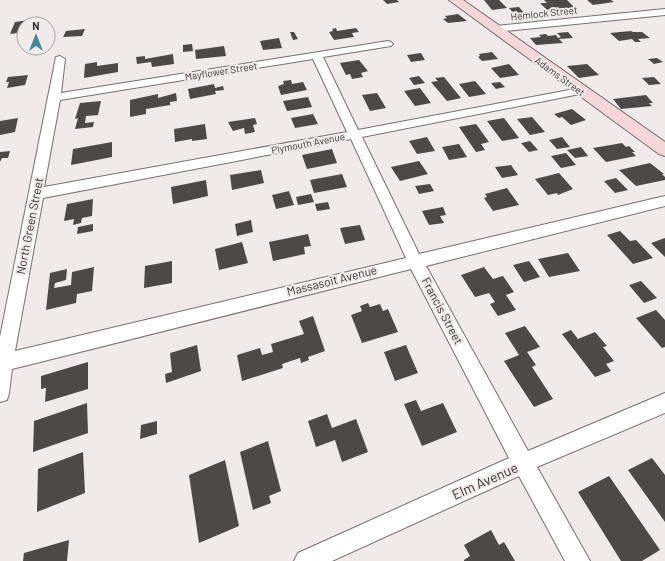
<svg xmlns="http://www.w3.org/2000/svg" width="665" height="561" viewBox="0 0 665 561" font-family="Barlow,sans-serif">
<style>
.building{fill:#4e4949}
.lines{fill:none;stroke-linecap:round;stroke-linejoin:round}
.street-casing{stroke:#757070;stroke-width:2}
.secondary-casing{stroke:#757070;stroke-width:2}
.street{fill:#fff;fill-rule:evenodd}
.secondary{fill:#f6d7d9;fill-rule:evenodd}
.labels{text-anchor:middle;stroke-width:4;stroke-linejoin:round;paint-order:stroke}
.far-street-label{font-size:10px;fill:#393636;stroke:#f1eaea}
.street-label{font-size:12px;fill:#393636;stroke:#f1eaea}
.near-street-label{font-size:14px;fill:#393636;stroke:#f1eaea}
</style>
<rect width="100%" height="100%" fill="#f1eaea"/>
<path class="building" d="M383,0H397L399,2L387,4Z
M484,0H499L507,8L492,10Z
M544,0H567L575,8L547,10L540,3H547Z
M587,0H611L614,2L593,5Z
M519,7L524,13L514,14L509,8Z
M458,14L467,21L448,23L443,19L447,18L445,16Z
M35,19L33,24H24V32L10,34L15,22Z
M336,28L337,31L356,28L359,32L352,33L354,37L334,40L329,32L333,31L332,29Z
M85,29L82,36L63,37L66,31Z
M631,31L633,32H642L650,38L638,39L641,42H635L632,39L619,41L610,33Z
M290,32H294L298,39L293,40Z
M568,32L573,38L559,39L563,43L536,45L530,38L541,37L539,35L546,34L548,36L556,35L558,38L561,37L557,33Z
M279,38L282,48L263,50L260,41Z
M192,44L193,51L183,52V45Z
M224,46L226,56L196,59L195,50Z
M492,52L498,59L482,61L478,57L480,56L479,54Z
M421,53L425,60L411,62L407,55Z
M173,54L174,64L152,67L151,62L137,64L136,57L145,56V59Z
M657,58L663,62L654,64L648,59Z
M359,60L368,71L361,73L363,77L352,79L350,74L346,75L340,63Z
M97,62V66L118,63V72L84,78L85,64Z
M509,64L519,75L500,78L491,68Z
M587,64L599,75L579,78L567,66Z
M28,75L25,85L7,88L9,82H6L8,77Z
M419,76L425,83L414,85L409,78Z
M444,77L461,98L447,101L431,82L438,81L435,78Z
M654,77L661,84L649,85L642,78Z
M291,80L292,84L303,82L307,90L281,95L278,86L284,84L283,81Z
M475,81L486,94L469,97L459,84Z
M500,82L505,87L496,89L491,83Z
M214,84L215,88L223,86L224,90L215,91L216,94L190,99L188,89Z
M420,88L431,103L415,106L404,91Z
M176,93L177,101L170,102V105L146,109V114L130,117V100L158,94V98Z
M377,93L386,108L370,111L362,95Z
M646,95L653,103H649L652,106L621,109L613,99Z
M308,97L312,107L287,111L283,101Z
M101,101L98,115L86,116L85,123L94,122L93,127L75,129L78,118L75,119L80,103Z
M572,109L586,120L571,125L562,117L559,118L554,114Z
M313,114L318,124L295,128L291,118Z
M532,117L545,132L530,135L517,119Z
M18,118L15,132L0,135V121Z
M255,118L257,124L253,125L255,132L245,134L244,128L233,131L228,122Z
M504,118L519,138L502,141L487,121Z
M205,124L207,139L192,141V139L175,142L174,129Z
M476,124L489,142L481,144L485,150L476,152L459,127Z
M427,137L435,151L417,154L409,141Z
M562,137L570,147L557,149L549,140Z
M530,141L538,150L529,152L521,143Z
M112,142V157L71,165L73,149Z
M622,143L626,147L629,146L635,152H632L636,156L606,162L593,148Z
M459,144L467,157L449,160L442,147Z
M581,147L588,156L575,158L567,150Z
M332,149L337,163L307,169L302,155Z
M10,151L8,158H2L0,162V152Z
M566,153L576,165L561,168L551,156Z
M419,161L428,174L400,181L391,167Z
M650,163L664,174H662L665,177V180L636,186L619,170Z
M511,165L518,175L502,178L495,167Z
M261,170L264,183L232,190L230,175Z
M559,173L573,189L558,195L557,193L548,195L535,179Z
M342,174L347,187L314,193L310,180Z
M616,178L628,190L615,193L604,181Z
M206,180L208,196L173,204L171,187Z
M430,184L434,191L419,194L415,186Z
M507,188L519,205L493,211L484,198L487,197L485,194Z
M289,191L294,205L276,209L272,195Z
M311,194L314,202L298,205L296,197Z
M93,199L92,216L82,218L81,223L73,225L74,219L64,221L67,204Z
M328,202L330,209L317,211L315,204Z
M443,207L446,215L440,216L444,223L429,225L422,211Z
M251,220L253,232L237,236L235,224Z
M93,224V231L77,234L78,227Z
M360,225L365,240L345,244L340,228Z
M620,231L630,241L636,240L653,258L633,264L607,235Z
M308,234L311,246L304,247L305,254L273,261L269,242Z
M665,238V257L651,243Z
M242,242L248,263L219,270L215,249Z
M568,253L580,271L549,277L538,259Z
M172,261V283L144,288L145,266Z
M529,261L540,277L524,282L513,265Z
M94,267L92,291L77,294L76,303L46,310L50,273L67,269L66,280L55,283L54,288L71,285L72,272Z
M484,267L493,279L503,276L514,292L506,295L516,310L498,316L490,304L495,302L489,293L475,297L461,275Z
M641,281L657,298L644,303L629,285Z
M368,303L370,307L380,304L383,311L388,309L398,332L362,343L351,315L362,311L360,306Z
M656,310L665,320V347L662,348L636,318Z
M313,316L325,351L308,357L309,360L301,363L300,358L282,364L283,368L242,381L237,355L260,348L262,355L273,352L271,344L304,334L299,321Z
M525,326L540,347L527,352L536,365L532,367L553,399L534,407L504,361L519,355L505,333Z
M571,330L578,339L595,332L607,346L603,347L614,361L606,364L611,371L595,377L562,334Z
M197,345L201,371L166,383L165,374L172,372L170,353Z
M406,345L418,373L395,381L384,352Z
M88,362V389L45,402L46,388L41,389V376Z
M416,400L421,411L443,403L457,432L422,446L404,404Z
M87,403L88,433L33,452L34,421Z
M327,414L332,428L356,419L368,452L342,462L335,440L316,447L308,421Z
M157,421V434L140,439L141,425Z
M268,441L281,491L269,496L271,503L253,510L240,452Z
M83,452L85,493L37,512L38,469Z
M652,458L665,475V522L628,470Z
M225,460L239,526L199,543L189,475Z
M609,476L660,550L642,561H621L578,492Z
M491,530L499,545L504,542L515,561H464V560L470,556L464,545Z
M69,540L67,561H23L24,553Z"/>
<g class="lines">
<defs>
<path id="street" d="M665,9V15L496,32L491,29L496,26Z
M388,41L391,42L393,44L391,46L323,57L358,130L580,88L586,91L580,94L362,137L419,254L665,196V206L426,266L528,451L665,393V413L537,467L590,561H565L519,476L332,561H294L298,553L509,458L411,269L12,369L9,393L7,400L0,402V337L56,57L60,56L65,59L61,93ZM313,59L347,132L44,187L60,100ZM351,139L406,258L15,351L43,198Z"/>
<path id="secondary" d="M449,0H463L665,142V156L659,154Z"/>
</defs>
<use href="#street" class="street-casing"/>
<use href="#secondary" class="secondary-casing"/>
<use href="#street" class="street"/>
<use href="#secondary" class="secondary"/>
</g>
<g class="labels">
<g class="far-street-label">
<text transform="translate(544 13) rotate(-6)" y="4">Hemlock Street</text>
<text transform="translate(221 71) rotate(-9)" y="4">Mayflower Street</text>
<text transform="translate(560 76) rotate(36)" y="4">Adams Street</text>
<text transform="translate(308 143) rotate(-11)" y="4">Plymouth Avenue</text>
</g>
<g class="street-label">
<text transform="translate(30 226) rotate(-79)" y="4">North Green Street</text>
<text transform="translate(332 281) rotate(-14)" y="4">Massasoit Avenue</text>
<text transform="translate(442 311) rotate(62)" y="4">Francis Street</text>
</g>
<g class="near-street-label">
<text transform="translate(485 481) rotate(-24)" y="5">Elm Avenue</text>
</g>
</g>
<g transform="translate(36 36)"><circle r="19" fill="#f1eaea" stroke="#a7a2a2"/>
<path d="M0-3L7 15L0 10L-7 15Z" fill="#448996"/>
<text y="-6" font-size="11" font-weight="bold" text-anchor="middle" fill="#393636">N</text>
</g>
</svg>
